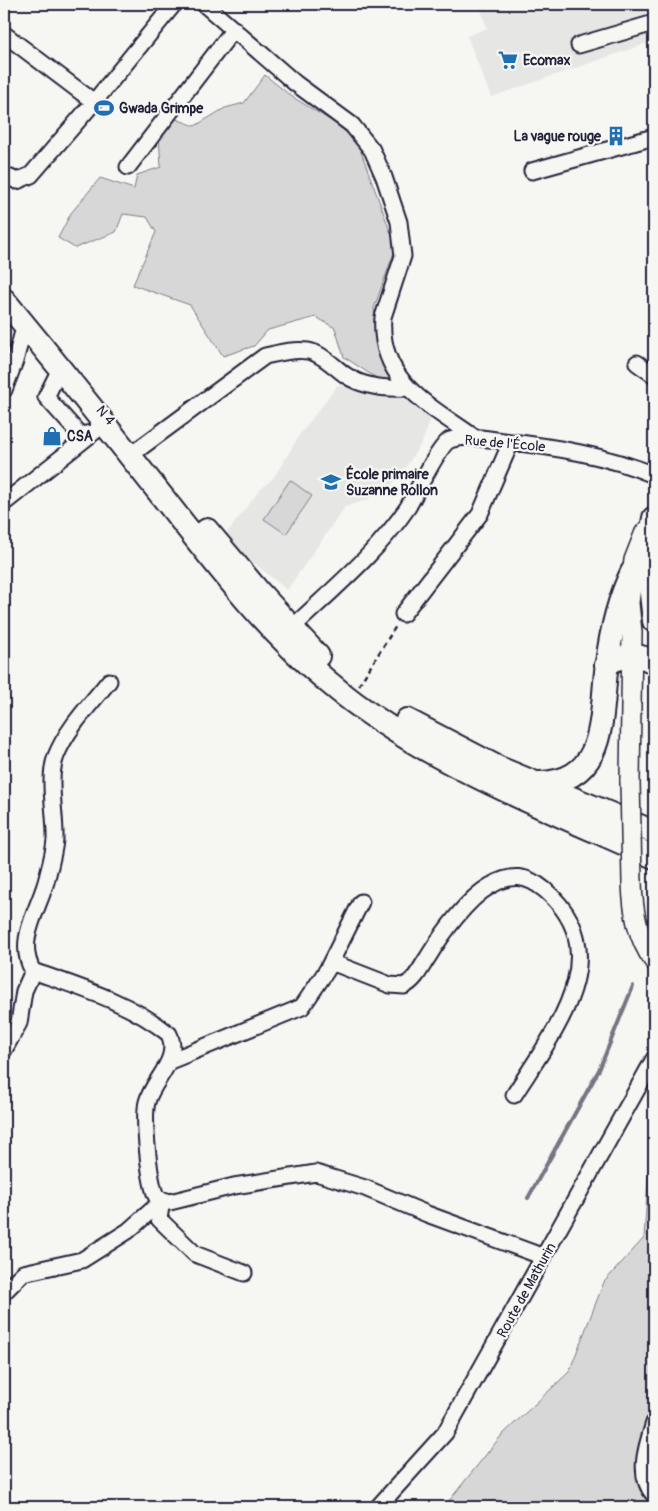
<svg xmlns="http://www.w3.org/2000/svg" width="658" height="1511" viewBox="0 0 658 1511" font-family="Pangolin,sans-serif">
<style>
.built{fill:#e6e6e4}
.green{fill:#d7d7d7;stroke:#7c7c89}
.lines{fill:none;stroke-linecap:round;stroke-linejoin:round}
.stream{stroke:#757583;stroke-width:4}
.minor-casing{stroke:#22223b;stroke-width:19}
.major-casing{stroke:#22223b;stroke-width:22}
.highway-casing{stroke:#22223b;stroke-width:26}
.path{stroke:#22223b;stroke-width:2.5;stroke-dasharray:5 4;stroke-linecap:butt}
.minor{stroke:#f6f6f2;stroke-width:15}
.major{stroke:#f6f6f2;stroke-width:19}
.highway{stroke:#f6f6f2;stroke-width:22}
.major-bridge-casing{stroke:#22223b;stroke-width:22;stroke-linecap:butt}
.major-bridge{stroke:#f6f6f2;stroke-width:19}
.labels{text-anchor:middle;stroke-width:4.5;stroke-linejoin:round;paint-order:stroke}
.poi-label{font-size:14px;font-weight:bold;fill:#22223b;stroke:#f6f6f2;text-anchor:start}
.street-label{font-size:14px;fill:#22223b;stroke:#f6f6f2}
</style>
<rect width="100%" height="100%" fill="#f6f6f2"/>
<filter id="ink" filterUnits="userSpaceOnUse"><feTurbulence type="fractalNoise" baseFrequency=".02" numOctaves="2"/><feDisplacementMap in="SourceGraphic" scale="10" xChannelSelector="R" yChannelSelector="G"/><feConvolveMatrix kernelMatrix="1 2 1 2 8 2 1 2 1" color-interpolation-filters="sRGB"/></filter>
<g filter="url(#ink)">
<path class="built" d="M479,4H654V41L491,97L467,36L487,28Z
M348,382L403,399L433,414L423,440L406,467L389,488L367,500L345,507L287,590L223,538L258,492L274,477L301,433L337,386Z"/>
<path class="green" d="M265,75L291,96L333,122L357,141L396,247L374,308L377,345L396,383L387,385L344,357L335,328L316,317L268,330L254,346L223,356L190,305L133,285L156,232L147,217L123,214L116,232L75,248L58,238L71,213L100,178L134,189L137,175L161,167L159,136L176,119L195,126L225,108L244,103Z
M290,480L312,496L286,534L264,519Z
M654,1090V1507H444L501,1436L569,1372L604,1282L644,1238Z"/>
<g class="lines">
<path class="stream" d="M528,1198L599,1070L633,986"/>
<defs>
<path id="minor" d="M204,4L295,83L352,125L372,150L384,177L399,222L403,256L383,317C378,381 429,405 474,437
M4,34L94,102
M579,45L654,23
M128,167L234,29
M532,171L654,137
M4,175L17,181L31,175L94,102L174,4
M637,363L654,375
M60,369L46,397L80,435L93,433
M4,390L15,361L25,324
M136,451L265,356C279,353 293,349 308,351C322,353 335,368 347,376C364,387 386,389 406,388
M4,503L104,424
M403,614L480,514L511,442
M292,628C332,590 377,553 408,507C415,495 440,444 450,440C466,434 487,439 503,441C555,447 605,455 654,475
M109,681C91,704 67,728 56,756C47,779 56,815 55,840C54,851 51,863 48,874C42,906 14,939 33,971C81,988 129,1002 169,1034C181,1060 153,1079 147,1102C143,1118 149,1184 157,1198L170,1202L234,1186L316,1173L365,1188L427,1214L544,1257
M331,962L390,985L404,986C416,980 421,967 428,957C442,934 467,899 490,886C511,873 527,875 545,890C619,953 553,1033 514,1095
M4,1050L19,1023L24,991L33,971
M170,1061L302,1007L327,970L361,902
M162,1201L159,1219L195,1254L244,1273
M4,1292L23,1273L82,1260L128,1231L162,1201
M654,1423C647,1445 636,1475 654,1495
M378,1507L445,1433L654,1059"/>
<path id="major" d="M630,781L632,632L629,603L634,560L645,532
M632,883C633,911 637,937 654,961"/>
<path id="highway" d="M4,300C60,367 114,436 169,505C218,567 266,630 327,681C421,761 543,807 654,857
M654,518L647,556L654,621
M207,530L260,593L318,656
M606,665C621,655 639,652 654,663
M407,720L499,768L654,832
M539,783C609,782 600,713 607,663C611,632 618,601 632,572"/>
</defs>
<use href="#minor" class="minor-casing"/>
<use href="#major" class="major-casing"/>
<use href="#highway" class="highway-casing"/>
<path class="path" d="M359,685L396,626"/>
<use href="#minor" class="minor"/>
<use href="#major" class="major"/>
<use href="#highway" class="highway"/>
<defs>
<path id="major-bridge" d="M630,781L632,883"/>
</defs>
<use href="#major-bridge" class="major-bridge-casing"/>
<use href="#major-bridge" class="major-bridge"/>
</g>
</g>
<defs>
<symbol id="supermarket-bare" viewBox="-9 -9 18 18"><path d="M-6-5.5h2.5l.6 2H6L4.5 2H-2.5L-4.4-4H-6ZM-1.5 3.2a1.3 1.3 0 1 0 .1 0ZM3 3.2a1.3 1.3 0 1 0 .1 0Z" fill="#1f6fb2" stroke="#f6f6f2" stroke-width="2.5" paint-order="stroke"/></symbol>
<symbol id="stadium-bare" viewBox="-9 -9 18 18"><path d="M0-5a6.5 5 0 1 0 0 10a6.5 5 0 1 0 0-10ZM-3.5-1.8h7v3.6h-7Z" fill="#1f6fb2" stroke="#f6f6f2" stroke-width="2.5" paint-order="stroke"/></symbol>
<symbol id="building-bare" viewBox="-9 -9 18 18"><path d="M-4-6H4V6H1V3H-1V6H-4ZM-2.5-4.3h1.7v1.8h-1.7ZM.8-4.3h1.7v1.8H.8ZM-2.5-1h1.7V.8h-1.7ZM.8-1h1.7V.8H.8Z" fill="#1f6fb2" stroke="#f6f6f2" stroke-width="2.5" paint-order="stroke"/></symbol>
<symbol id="shop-bare" viewBox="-9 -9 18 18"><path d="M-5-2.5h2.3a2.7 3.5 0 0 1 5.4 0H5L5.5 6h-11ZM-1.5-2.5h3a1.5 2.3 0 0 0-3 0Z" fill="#1f6fb2" stroke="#f6f6f2" stroke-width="2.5" paint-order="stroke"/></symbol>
<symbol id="school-bare" viewBox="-9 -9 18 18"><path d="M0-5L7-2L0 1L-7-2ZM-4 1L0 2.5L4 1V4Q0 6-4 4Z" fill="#1f6fb2" stroke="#f6f6f2" stroke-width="2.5" paint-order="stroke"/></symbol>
</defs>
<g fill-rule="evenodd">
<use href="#supermarket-bare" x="494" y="46" width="28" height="28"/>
<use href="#stadium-bare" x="90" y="94" width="28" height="28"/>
<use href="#building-bare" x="602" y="122" width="28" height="28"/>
<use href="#shop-bare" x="38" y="422" width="28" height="28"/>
<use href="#school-bare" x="317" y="468" width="28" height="28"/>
</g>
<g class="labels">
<g class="poi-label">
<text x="523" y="65">Ecomax</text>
<text x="119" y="113">Gwada Grimpe</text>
<text x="601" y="141" text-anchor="end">La vague rouge</text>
<text x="67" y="441">CSA</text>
<text x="346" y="479">École primaire<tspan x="346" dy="16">Suzanne Rollon</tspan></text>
</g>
<g class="street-label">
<text transform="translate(106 415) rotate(51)" y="5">N 4</text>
<text transform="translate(505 443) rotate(5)" y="5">Rue de l'École</text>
<text transform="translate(526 1290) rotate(-61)" y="5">Route de Mathurin</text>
</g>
</g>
<rect width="658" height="1511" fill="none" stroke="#f6f6f2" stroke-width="20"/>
<rect x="10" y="10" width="638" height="1491" fill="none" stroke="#22223b" stroke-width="2" filter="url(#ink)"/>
</svg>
